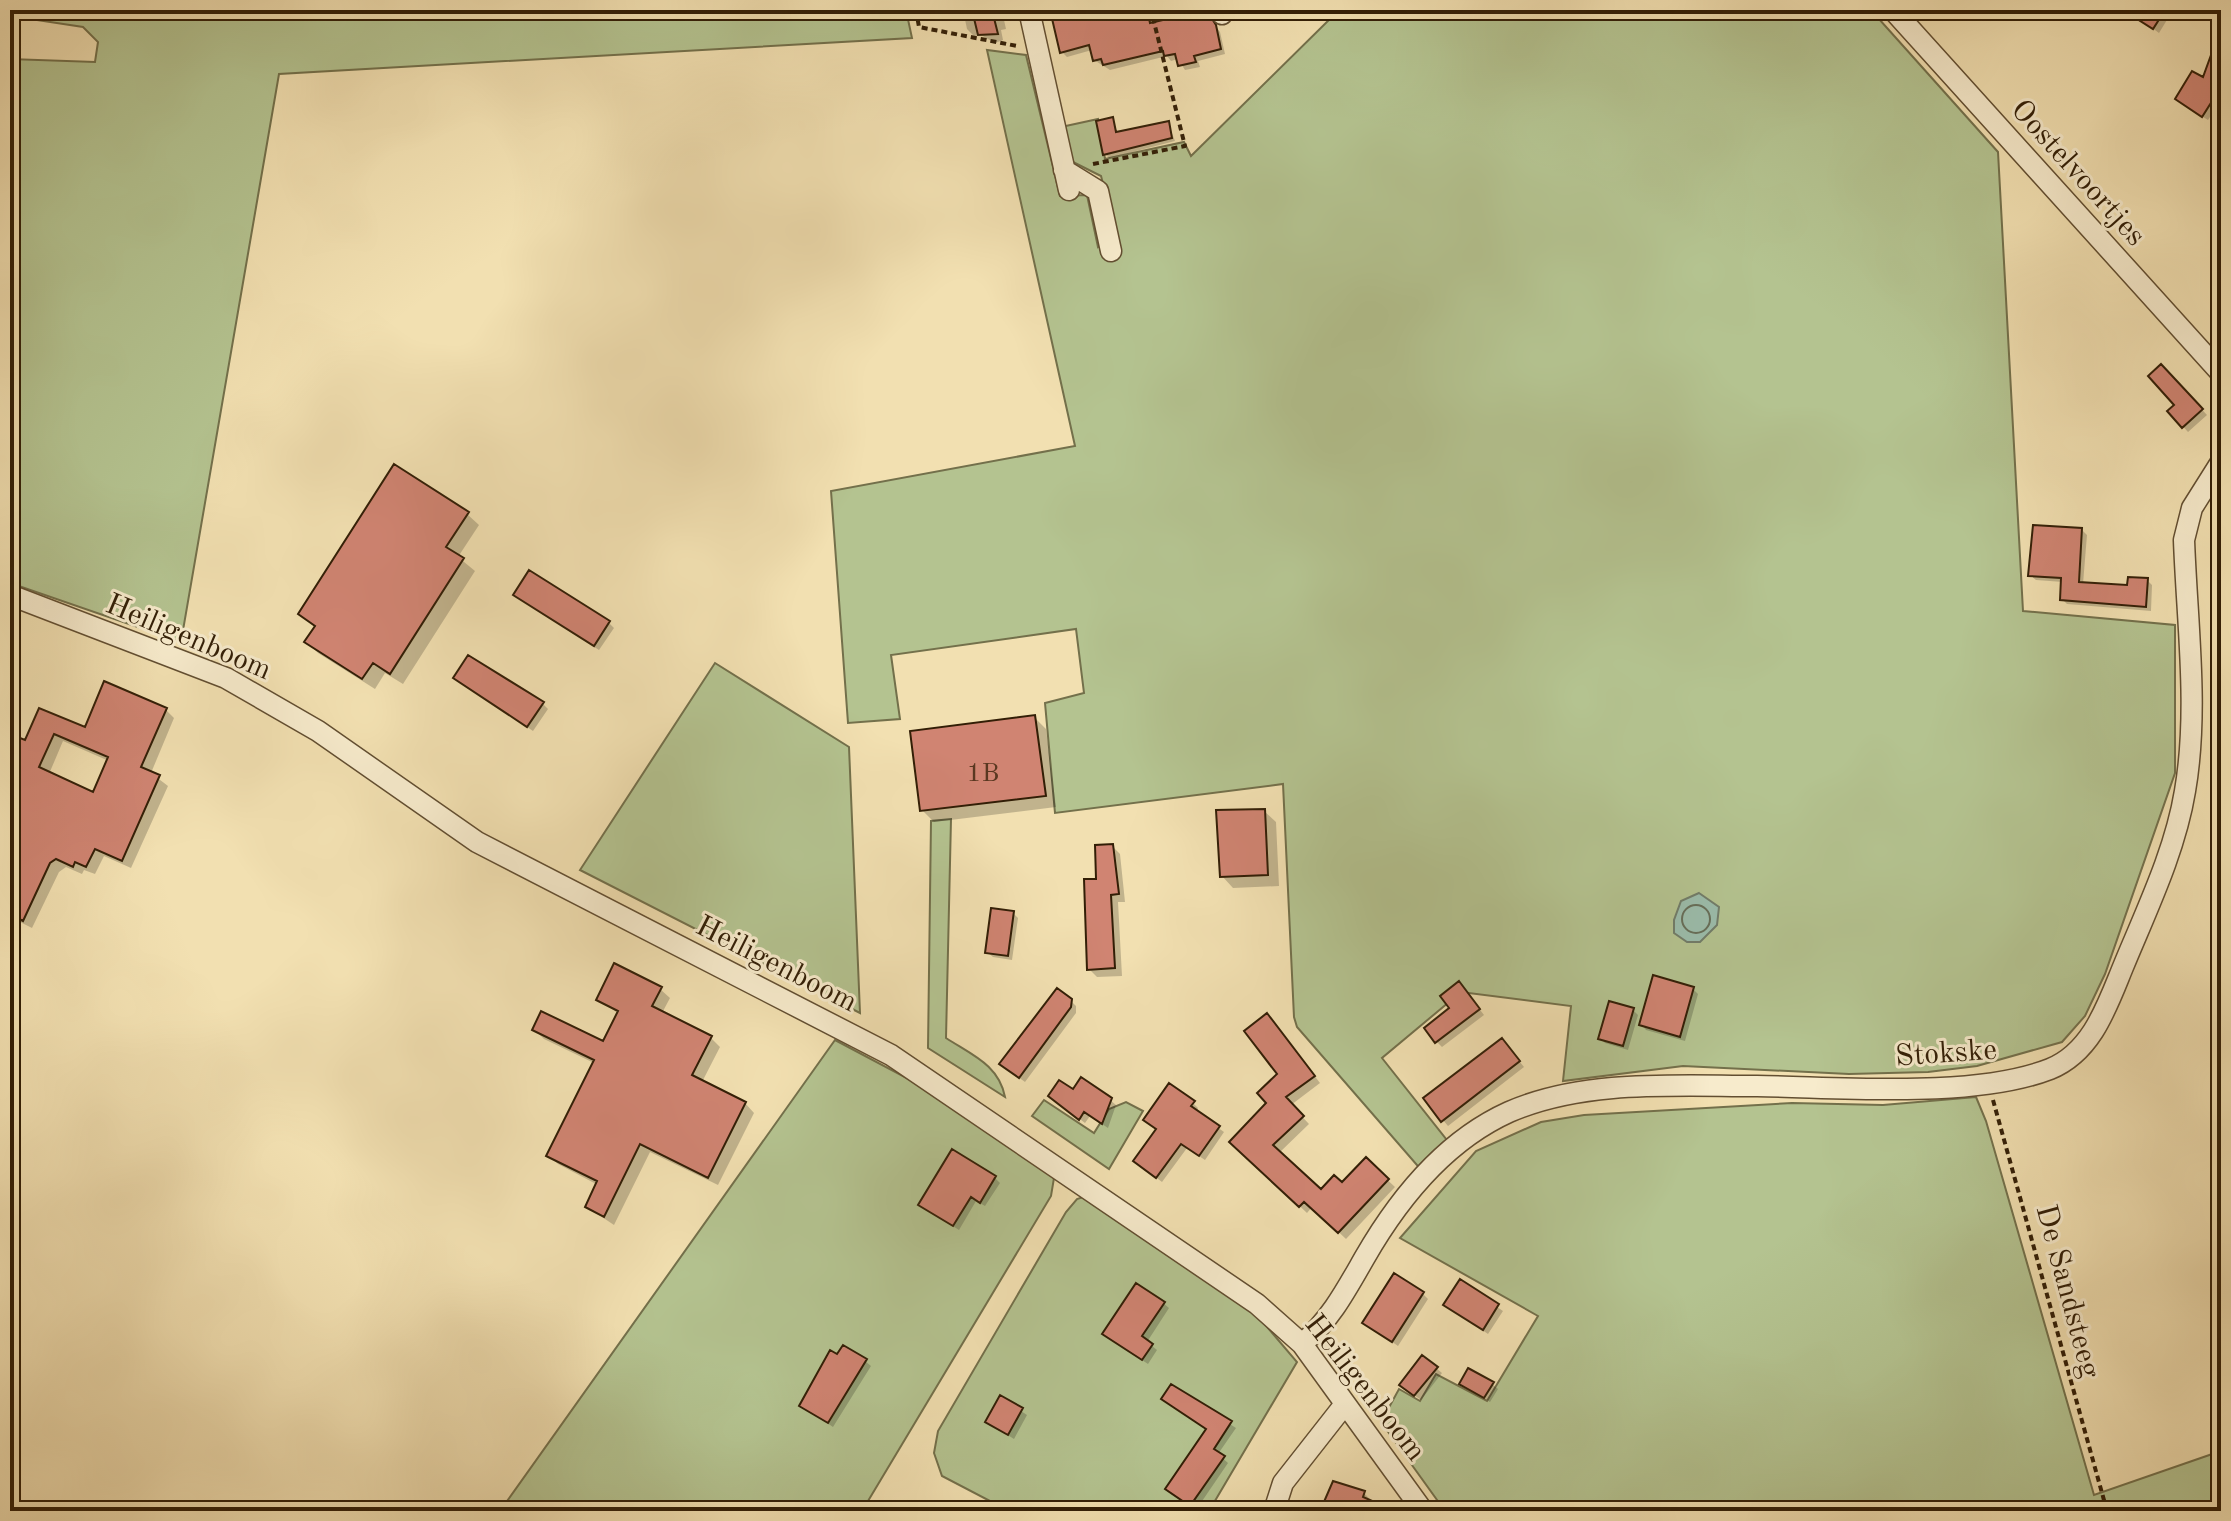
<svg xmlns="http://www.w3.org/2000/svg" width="2231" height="1521" viewBox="0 0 2231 1521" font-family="'Old Standard TT',serif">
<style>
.green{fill:#b4c390;stroke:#73704b;stroke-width:2}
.water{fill:#9bbdac;stroke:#717d6a;stroke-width:2}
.shadow{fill:#0003;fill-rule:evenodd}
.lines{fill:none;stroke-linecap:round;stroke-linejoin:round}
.shore{stroke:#666e59;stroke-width:2}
.building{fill:#d08472;stroke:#321e06;stroke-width:2;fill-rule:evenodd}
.minor-casing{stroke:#624e31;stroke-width:23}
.path{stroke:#321e06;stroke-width:4;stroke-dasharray:6 4;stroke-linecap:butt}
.minor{stroke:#f7ebcc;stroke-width:20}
.labels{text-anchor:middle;stroke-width:6;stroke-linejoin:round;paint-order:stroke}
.number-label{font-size:26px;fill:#5a3821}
.street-label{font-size:30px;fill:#321e06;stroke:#f7ebcc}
</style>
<rect width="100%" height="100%" fill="#f2e0b1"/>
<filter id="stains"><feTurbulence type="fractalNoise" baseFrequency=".0025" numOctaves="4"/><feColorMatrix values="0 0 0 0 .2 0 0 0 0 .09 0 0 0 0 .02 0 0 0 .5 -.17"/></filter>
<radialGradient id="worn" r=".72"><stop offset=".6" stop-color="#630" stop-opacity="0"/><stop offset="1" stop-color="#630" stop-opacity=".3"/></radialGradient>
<path class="green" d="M10,10H906L912,38L279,74L181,642L10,583V59L95,62L98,42L83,27L10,16Z
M1339,10H1871L1998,152L2023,611L2175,625V773L2105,974L2085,1016L2062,1042L1977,1066L1928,1072L1849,1074L1683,1066L1563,1081L1571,1006L1461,992L1382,1058L1450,1144L1423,1172L1297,1027L1294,1017L1283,784L1055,813L1045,703L1084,693L1076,629L891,655L900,719L848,723L831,491L1075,446L987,50L1026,55L1060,196L1087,195L1098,247L1116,234L1101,176L1069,160L1061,127L1098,119L1105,159L1184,142L1191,156Z
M715,663L849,747L860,1013L580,870Z
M951,819L946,1038C972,1055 999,1065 1005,1097L928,1048L931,821Z
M835,1040L920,1085L1055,1172L1051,1196L862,1511H500Z
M1976,1097L1986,1121L2094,1495L2221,1451V1511H1445L1381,1422L1399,1389L1420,1401L1436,1374L1487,1401L1538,1316L1400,1238L1476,1151L1541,1122L1584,1115L1792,1103L1883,1105Z
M1044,1100L1094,1133L1109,1109L1126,1102L1143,1111L1109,1169L1032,1116Z
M1086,1196L1250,1307L1297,1362L1209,1511H1009L942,1476L934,1453L938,1431L1066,1212L1077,1199Z
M921,1502L944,1511H895Z"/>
<path class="water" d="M1699,893L1719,907L1717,925L1700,942H1687L1674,933V920L1681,901Z"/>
<path class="shadow" d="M963,10H1009L1011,19L1004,20L1006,29L1001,30L1003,40L995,43L981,35L974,36L967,29Z
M1085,10H1150L1153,25L1200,14L1208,16L1220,32L1225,54L1198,61L1200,67L1185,70L1178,59L1171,61L1167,56L1110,70L1094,60L1092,50L1067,57L1062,52Z
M1259,10H1285L1264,15Z
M2128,10H2173L2159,33Z
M2221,33V100L2208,120L2182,104L2204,80Z
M1112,119L1118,134L1168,123L1175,141L1109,158L1105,154Z
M2161,366L2207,415L2188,432L2170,412L2177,405Z
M467,514L479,525L458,557L475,571L403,684L385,673L375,689L318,653L307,642L316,628L300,614Z
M2082,530L2087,535L2083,584L2129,587L2147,580L2152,585L2151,611L2067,604L2062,599L2063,582L2036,580L2030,575Z
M521,600L608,622L614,628L599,650Z
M455,678L543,704L548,709L533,731Z
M165,709L174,718L151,773L168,786L131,868L104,856L95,874L84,870L82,874L66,867L59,872L32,928L10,917V742L26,743L40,710L86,730ZM63,741L109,761L94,795L49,774Z
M1034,717L1046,729L1056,807L934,822L922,810Z
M1264,811L1276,822L1279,886L1233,888L1222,876Z
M1112,846L1120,854L1125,902H1118L1122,976L1097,977L1089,969L1098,881Z
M1013,913L1018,918L1012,960L993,957L987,952Z
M660,989L670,998L662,1013L711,1038L720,1047L702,1082L745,1103L754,1113L718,1185L650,1152L614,1225L587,1207L598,1185L558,1164L548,1155L594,1063L544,1039L534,1029L604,1044L619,1014L598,999Z
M1464,989L1484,1015L1442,1047L1437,1042Z
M1693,989L1698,994L1685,1041L1646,1030L1641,1024Z
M1070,1000L1076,1006V1013L1025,1082L1007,1069Z
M1633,1010L1638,1015L1628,1050L1605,1043L1600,1038Z
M1274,1023L1320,1083L1291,1105L1309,1124L1279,1153L1321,1192L1342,1185L1366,1160L1395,1187L1346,1239L1312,1207L1307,1213L1232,1142L1269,1103L1280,1075Z
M1507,1046L1524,1067L1448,1126L1443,1120Z
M1073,1092L1110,1100L1116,1105L1108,1128L1090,1116L1085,1123L1056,1101Z
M1193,1103L1198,1108L1196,1112L1224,1132L1205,1160L1187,1148L1162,1182L1141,1166Z
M995,1178L1000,1183L985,1206L976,1201L959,1230L926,1209Z
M1460,1282L1503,1311L1488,1334L1446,1305Z
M1423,1294L1428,1299L1398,1346L1365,1323Z
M1163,1303L1169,1308L1147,1342L1157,1350L1148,1364L1110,1339Z
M838,1357L865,1361L871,1366L833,1427L802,1406Z
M1436,1368L1442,1373L1421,1400L1407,1390Z
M1461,1383L1492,1384L1498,1389L1490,1402Z
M1172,1387L1236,1428L1218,1454L1228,1463L1196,1510L1173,1494L1207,1430L1169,1404Z
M1001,1398L1027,1415L1014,1439L987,1422Z
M1364,1493L1381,1511H1307L1309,1506L1321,1511Z"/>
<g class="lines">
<path class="shore" d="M1682 919a14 14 0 1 1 28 0a14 14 0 1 1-28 0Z"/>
</g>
<path class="building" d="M972,10H992L998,34L978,35Z
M1050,10H1147L1150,23L1201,11L1202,16L1209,14L1216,25L1221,49L1194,56L1196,62L1178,66L1175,54L1164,56L1163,51L1103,65L1101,59L1093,61L1089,45L1060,53Z
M2123,10H2165L2153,29Z
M2219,33L2221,87L2202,117L2175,99L2192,71L2203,77Z
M1113,117L1116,132L1169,121L1172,138L1103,155L1096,121Z
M2161,364L2203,409L2182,428L2167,411L2174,405L2148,376Z
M394,464L469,512L446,547L464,558L390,674L373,663L362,679L304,642L315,626L298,614Z
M2033,525L2082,528L2079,582L2127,585L2128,577L2148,578L2146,607L2060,600L2061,578L2028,576Z
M529,570L610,621L594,646L513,595Z
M468,655L544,702L527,727L453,678Z
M104,681L167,708L141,767L160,775L122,861L95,849L86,867L75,862L73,867L56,859L50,863L23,921L10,914V734L25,740L39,708L85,727ZM54,734L108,757L93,792L39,767Z
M1035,715L1046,796L920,811L910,731Z
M1265,809L1268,875L1220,877L1216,810Z
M1113,844L1119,894L1111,895L1115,968L1087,970L1084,879H1096L1095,845Z
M991,908L1014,911L1008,956L985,953Z
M614,963L662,987L652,1006L712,1036L692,1075L746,1102L708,1178L640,1144L604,1217L585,1207L597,1181L546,1156L594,1060L532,1030L541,1011L603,1041L618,1011L596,1000Z
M1653,975L1694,987L1680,1037L1639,1025Z
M1459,981L1480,1009L1435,1043L1424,1028L1449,1008L1440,996Z
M1057,988L1072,999L1071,1007L1019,1078L999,1064Z
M1609,1001L1634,1008L1623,1046L1598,1039Z
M1267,1013L1315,1076L1286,1097L1304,1116L1273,1145L1321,1189L1334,1175L1342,1182L1366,1157L1389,1179L1338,1233L1304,1202L1299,1207L1229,1142L1266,1103L1257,1093L1277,1074L1244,1031Z
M1502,1038L1520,1061L1441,1122L1423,1098Z
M1081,1077L1112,1098L1102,1124L1084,1112L1079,1120L1048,1096L1059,1080L1073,1089Z
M1169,1083L1195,1101L1191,1106L1220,1126L1199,1156L1181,1144L1156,1178L1133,1161L1156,1129L1143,1120Z
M952,1149L996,1176L980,1203L971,1197L953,1226L918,1205Z
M1394,1273L1424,1292L1392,1342L1362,1323Z
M1460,1279L1499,1304L1483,1330L1443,1305Z
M1136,1283L1165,1302L1142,1336L1153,1344L1142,1360L1102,1334Z
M843,1345L867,1359L828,1423L799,1406L830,1350L837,1354Z
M1422,1355L1438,1367L1414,1396L1399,1385Z
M1468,1368L1494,1382L1484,1398L1459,1384Z
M1171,1384L1232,1421L1214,1449L1225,1456L1190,1506L1165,1489L1206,1429L1161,1399Z
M1000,1395L1023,1408L1008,1435L985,1422Z
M1333,1481L1365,1491L1363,1497L1395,1511H1320Z"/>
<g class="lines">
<defs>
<path id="minor" d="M1029,10L1069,190
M1222,10V14
M1893,10L2221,373
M1064,170L1098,191L1111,251
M10,595L226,678L318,731L477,842L891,1055L1257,1304L1302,1344L1423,1511
M1302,1344C1331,1319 1346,1290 1365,1257C1399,1198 1445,1141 1509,1112C1584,1079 1677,1086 1757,1086C1841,1087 1973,1099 2050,1069C2092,1052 2107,1006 2123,967C2146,911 2175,852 2185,791C2199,710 2187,623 2184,540L2192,508L2221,462
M1274,1511L1283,1483L1345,1404"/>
</defs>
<use href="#minor" class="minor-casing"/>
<path class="path" d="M916,10L919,27L1017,46
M1093,164L1185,146L1151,10
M1993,1100L2107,1511"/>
<use href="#minor" class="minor"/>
</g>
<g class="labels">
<g class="number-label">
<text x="983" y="781">1B</text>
</g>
<g class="street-label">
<text transform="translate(2079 172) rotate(48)" y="10">Oostelvoortjes</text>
<text transform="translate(189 636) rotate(23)" y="10">Heiligenboom</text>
<text transform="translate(777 963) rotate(27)" y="10">Heiligenboom</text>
<text transform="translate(1946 1052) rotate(-4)" y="10">Stokske</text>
<text transform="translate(2069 1291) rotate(75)" y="10">De Sandsteeg</text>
<text transform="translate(1366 1387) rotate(52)" y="10">Heiligenboom</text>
</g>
</g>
<rect width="2231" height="1521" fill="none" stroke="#f2e0b1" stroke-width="40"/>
<rect x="12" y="12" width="2207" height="1497" fill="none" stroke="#321e06" stroke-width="4"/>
<rect x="20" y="20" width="2191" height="1481" fill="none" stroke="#321e06" stroke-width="2"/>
<rect width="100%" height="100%" filter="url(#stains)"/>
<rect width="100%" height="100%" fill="url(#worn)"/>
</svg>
